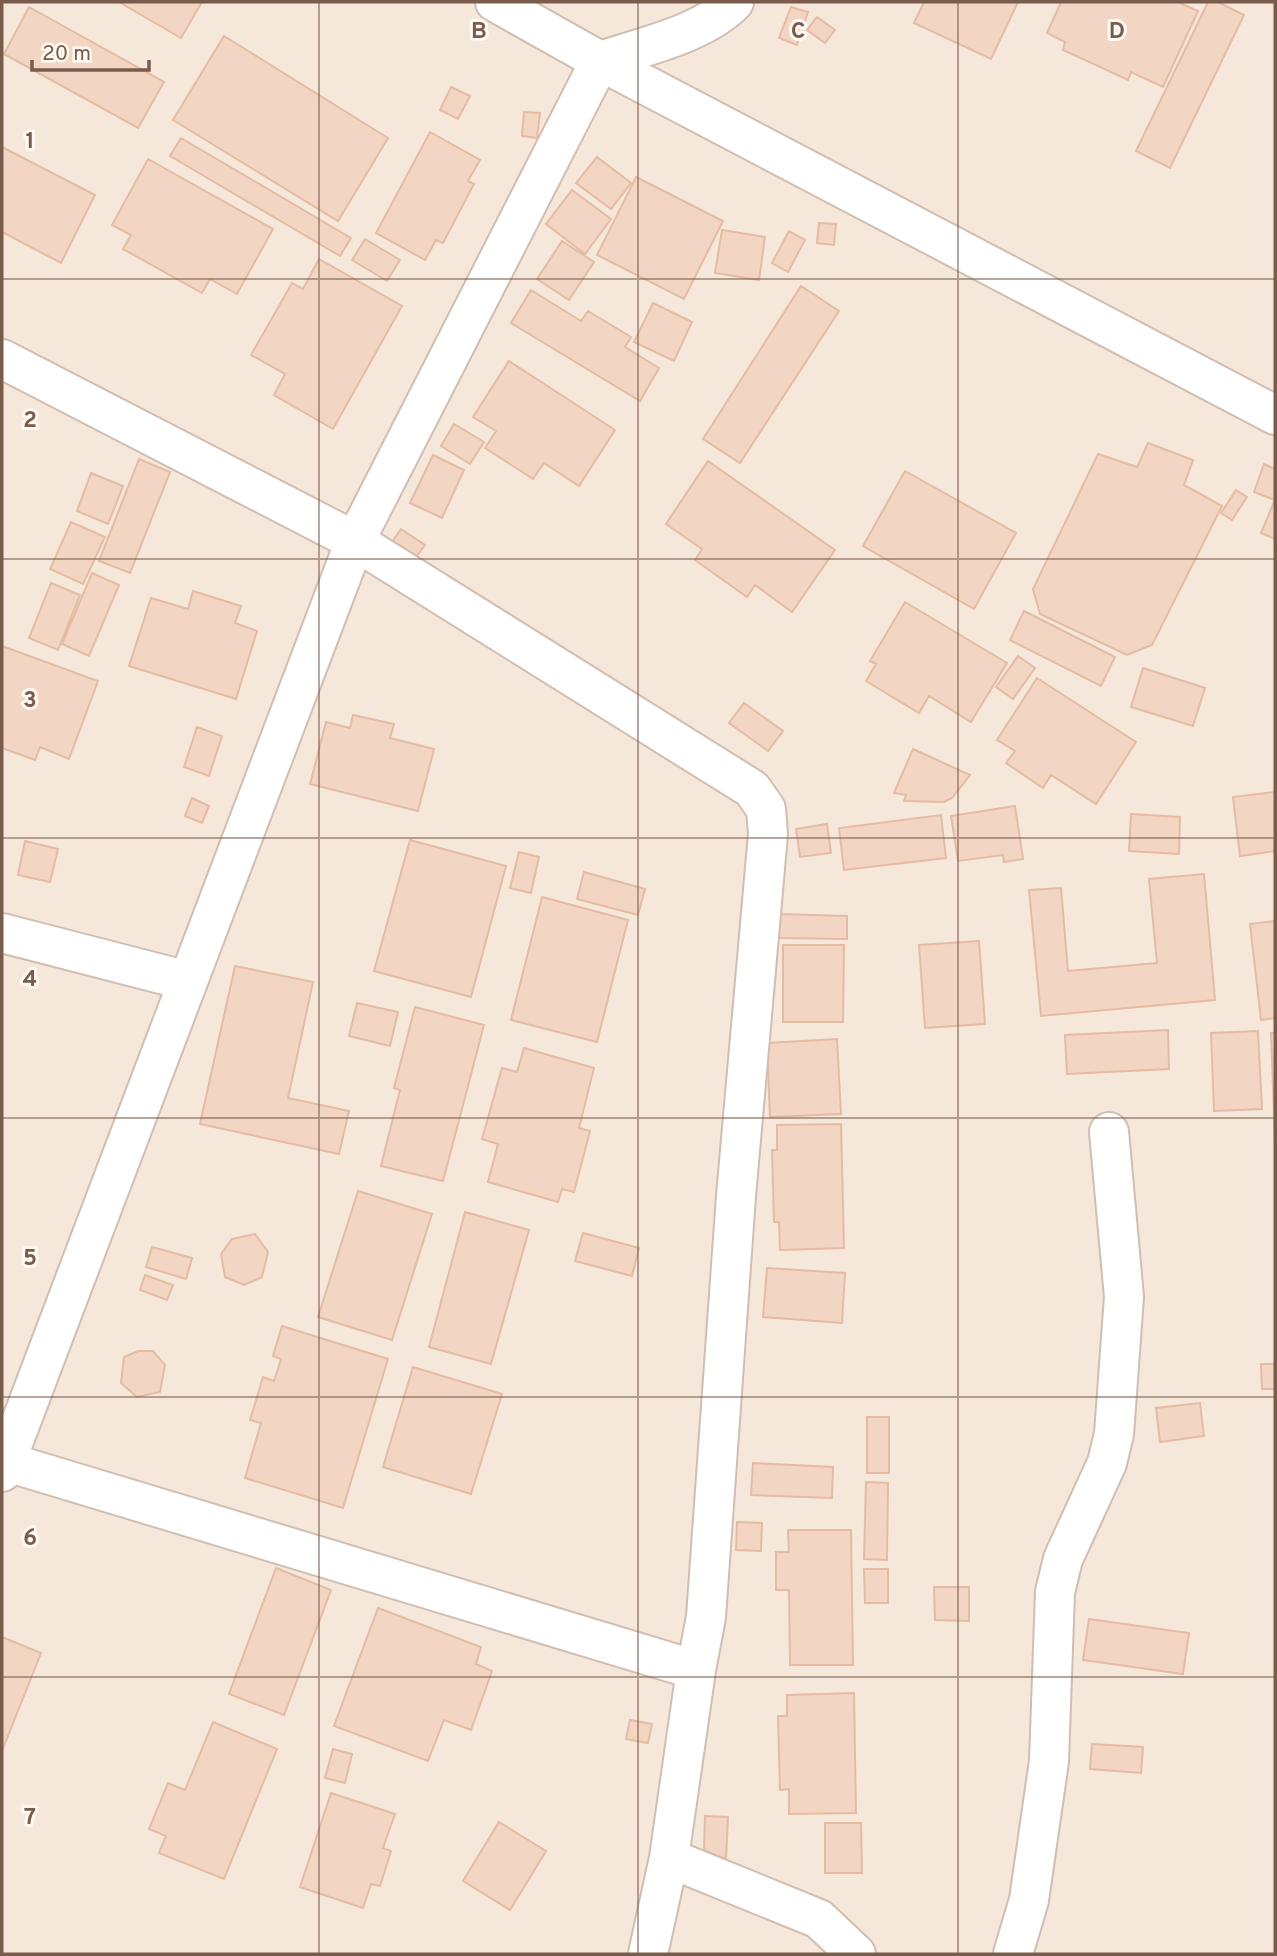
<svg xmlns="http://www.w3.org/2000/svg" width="1277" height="1956" viewBox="0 0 1277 1956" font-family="Overpass,sans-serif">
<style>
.residential{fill:#f5e8da}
.building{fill:#f3d5c3;stroke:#e6bba3;stroke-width:2}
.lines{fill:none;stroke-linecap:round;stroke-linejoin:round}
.minor-casing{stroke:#d1beb0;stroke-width:42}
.minor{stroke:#fff;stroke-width:38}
.grid{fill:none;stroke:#7a5c4d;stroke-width:2;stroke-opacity:0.55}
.grid-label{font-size:23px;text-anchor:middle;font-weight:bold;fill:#7a5c4d;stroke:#fffaf3;stroke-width:6;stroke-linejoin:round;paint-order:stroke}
</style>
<rect width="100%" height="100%" fill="#fdf6ec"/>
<path class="residential" d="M2,2H1275V1954H2Z"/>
<path class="building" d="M119,2H202L181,38Z
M924,2H1018L991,59L914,23Z
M1061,2H1178L1198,11L1163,87L1131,72L1128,80L1063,50L1065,42L1047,33Z
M1208,2H1218L1244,15L1170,168L1136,151Z
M29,7L164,82L138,128L4,54Z
M791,7L808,12L797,45L779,38Z
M817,17L835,30L825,43L807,30Z
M224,36L388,138L338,221L173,120Z
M451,87L470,96L458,119L440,110Z
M524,112L540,113L537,138L522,136Z
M430,132L480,160L468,181L474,184L443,243L436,240L425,260L376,233Z
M181,138L351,238L340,256L170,156Z
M2,147L95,195L61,263L2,232Z
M597,157L631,183L611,209L576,183Z
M148,159L273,229L237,294L210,279L202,293L123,249L131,235L112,225Z
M636,177L723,221L684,299L597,255Z
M572,190L611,219L585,254L546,224Z
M819,223L836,224L834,245L817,243Z
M722,230L765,237L759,280L715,273Z
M789,231L805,240L788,272L772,263Z
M365,239L400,260L387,281L352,260Z
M562,241L594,262L569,300L537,279Z
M319,259L402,306L333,429L274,395L285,374L251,355L292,283L303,289Z
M801,286L839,311L740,463L703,439Z
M531,290L581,321L588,311L631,337L625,347L659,368L640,401L511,323Z
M653,303L692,322L674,361L634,342Z
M509,361L615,430L579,486L544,463L533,479L485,448L496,431L473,417Z
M454,424L484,442L470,464L441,446Z
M1148,443L1193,460L1184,485L1222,506L1152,645L1127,655L1040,614L1033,589L1098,454L1137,467Z
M433,455L464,470L442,518L410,503Z
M139,459L170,472L130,573L99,561Z
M708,461L835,550L792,612L755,585L747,597L695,560L702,549L666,524Z
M1264,464L1275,469V500L1254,492Z
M905,471L1016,533L974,609L863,546Z
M91,473L123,486L108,524L77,511Z
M1236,490L1247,497L1232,520L1221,513Z
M1274,502H1275V539L1261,533Z
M71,522L105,537L83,584L50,569Z
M401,529L425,545L413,561L390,545Z
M92,573L119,585L89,656L62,644Z
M51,583L80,595L58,650L29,638Z
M193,591L241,606L235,623L257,631L236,699L129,666L151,598L188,609Z
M905,602L1007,663L971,722L929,696L919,713L866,681L876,664L870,661Z
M1024,611L1115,657L1101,686L1010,640Z
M2,646L98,681L69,759L40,747L35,760L2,748Z
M1018,656L1035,668L1013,699L996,687Z
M1143,668L1205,688L1193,726L1131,707Z
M1037,678L1136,742L1096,804L1051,775L1043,788L1006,763L1015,751L997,740Z
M744,703L783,731L768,751L729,723Z
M353,715L394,724L390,738L434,749L418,811L310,784L326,722L350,728Z
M197,727L222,736L209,776L184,767Z
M913,749L970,775L952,798L944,802L904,801L906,795L894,793Z
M1275,792V851L1240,856L1233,797Z
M192,798L209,806L202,823L185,816Z
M1015,806L1023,859L1004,862L1003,855L958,861L951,816Z
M1131,814L1180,817L1179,854L1129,851Z
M941,815L946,858L844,870L839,828Z
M827,824L831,853L800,857L796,829Z
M410,840L506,866L471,997L374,971Z
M25,841L58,849L50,882L18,875Z
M519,852L539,857L531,893L510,888Z
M584,872L645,889L638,915L577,899Z
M1204,874L1215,1000L1041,1016L1029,890L1061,888L1068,971L1157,963L1149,879Z
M542,897L628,920L597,1042L511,1020Z
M778,914L847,916V939L777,938Z
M1275,921V1018L1261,1020L1250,924Z
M979,941L985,1024L925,1028L919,945Z
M783,945H844L843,1022H783Z
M235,966L313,982L288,1098L349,1111L339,1154L200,1124Z
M357,1003L398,1012L390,1046L349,1036Z
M415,1007L484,1025L443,1181L381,1166L400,1090L394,1088Z
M1168,1030L1169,1069L1067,1074L1065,1035Z
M1258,1031L1262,1109L1214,1111L1211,1033Z
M1271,1033H1275V1143Z
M837,1039L841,1114L770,1117L767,1043Z
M524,1048L594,1068L579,1128L590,1131L574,1192L562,1189L558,1202L488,1182L498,1144L482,1139L502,1068L517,1072Z
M841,1124L844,1248L780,1250L779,1222H774L772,1150H777V1125Z
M358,1191L432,1214L392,1340L318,1317Z
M465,1212L529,1230L491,1364L429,1347Z
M583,1233L639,1248L632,1276L575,1261Z
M255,1234L268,1252L262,1277L244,1285L225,1277L221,1254L232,1239Z
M152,1247L192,1258L186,1279L146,1267Z
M767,1268L845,1273L842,1323L763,1317Z
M145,1275L173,1285L167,1300L140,1290Z
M282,1326L388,1359L343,1508L245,1478L261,1423L250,1420L263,1377L274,1381L281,1359L273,1356Z
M138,1351H153L165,1365L160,1392L137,1397L121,1383L124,1357Z
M1261,1364H1275V1389H1262Z
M413,1367L502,1394L471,1494L383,1467Z
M1200,1403L1204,1436L1160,1442L1156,1408Z
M867,1417H889V1473H867Z
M753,1463L833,1467L832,1498L751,1495Z
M866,1482L888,1483L887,1560L864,1559Z
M737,1522L762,1523L761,1551L736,1550Z
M788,1530H851L853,1665H790L789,1590H776V1552H789Z
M276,1568L331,1590L284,1715L229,1694Z
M864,1569H888V1603H865Z
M934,1587H969V1621L935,1620Z
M378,1608L481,1647L476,1664L492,1671L471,1730L444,1720L428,1761L334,1726Z
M1089,1619L1189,1633L1183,1674L1083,1660Z
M2,1637L41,1653L2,1751Z
M854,1693L856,1813L789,1814V1789L780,1790L778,1716H787V1695Z
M630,1720L652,1724L648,1743L626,1739Z
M213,1722L277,1749L224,1879L159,1853L166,1836L149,1829L168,1783L185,1790Z
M1092,1744L1143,1747L1141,1773L1090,1769Z
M333,1749L352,1754L345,1783L325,1778Z
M331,1793L395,1814L383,1848L391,1851L380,1886L371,1884L363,1908L300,1887Z
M705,1816L728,1817L726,1859L704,1851Z
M499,1822L546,1851L510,1910L463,1881Z
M825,1823H861L862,1873H825Z"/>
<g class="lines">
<defs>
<path id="minor" d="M495,2L600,61L1275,415
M2,359L355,541L752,789L766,809L768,834L736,1196L706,1617L696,1670L669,1858L648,1954
M2,933L188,981
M7,1462L696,1670
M2,1472L355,541L600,61C642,47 703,34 734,2
M669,1858L819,1919L856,1954
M1013,1954L1029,1900L1049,1761L1055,1592L1063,1559L1107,1463L1114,1434L1124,1297L1109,1132"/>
</defs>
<use href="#minor" class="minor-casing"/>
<use href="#minor" class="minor"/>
</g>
<path class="grid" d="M319,2V1954M638,2V1954M958,2V1954M2,279H1275M2,559H1275M2,838H1275M2,1118H1275M2,1397H1275M2,1677H1275"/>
<g class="grid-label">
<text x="479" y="38">B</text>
<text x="798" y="38">C</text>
<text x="1117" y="38">D</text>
<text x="30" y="148">1</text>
<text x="30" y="427">2</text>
<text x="30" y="707">3</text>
<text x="30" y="986">4</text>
<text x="30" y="1265">5</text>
<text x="30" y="1545">6</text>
<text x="30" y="1824">7</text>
</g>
<rect width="1277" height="1956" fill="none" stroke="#7a5c4d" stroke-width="7"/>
<path d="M32 60v10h117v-10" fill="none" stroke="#7a5c4d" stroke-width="3.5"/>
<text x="42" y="60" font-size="21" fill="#7a5c4d" stroke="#fffaf3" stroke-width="5" paint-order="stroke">20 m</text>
</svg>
